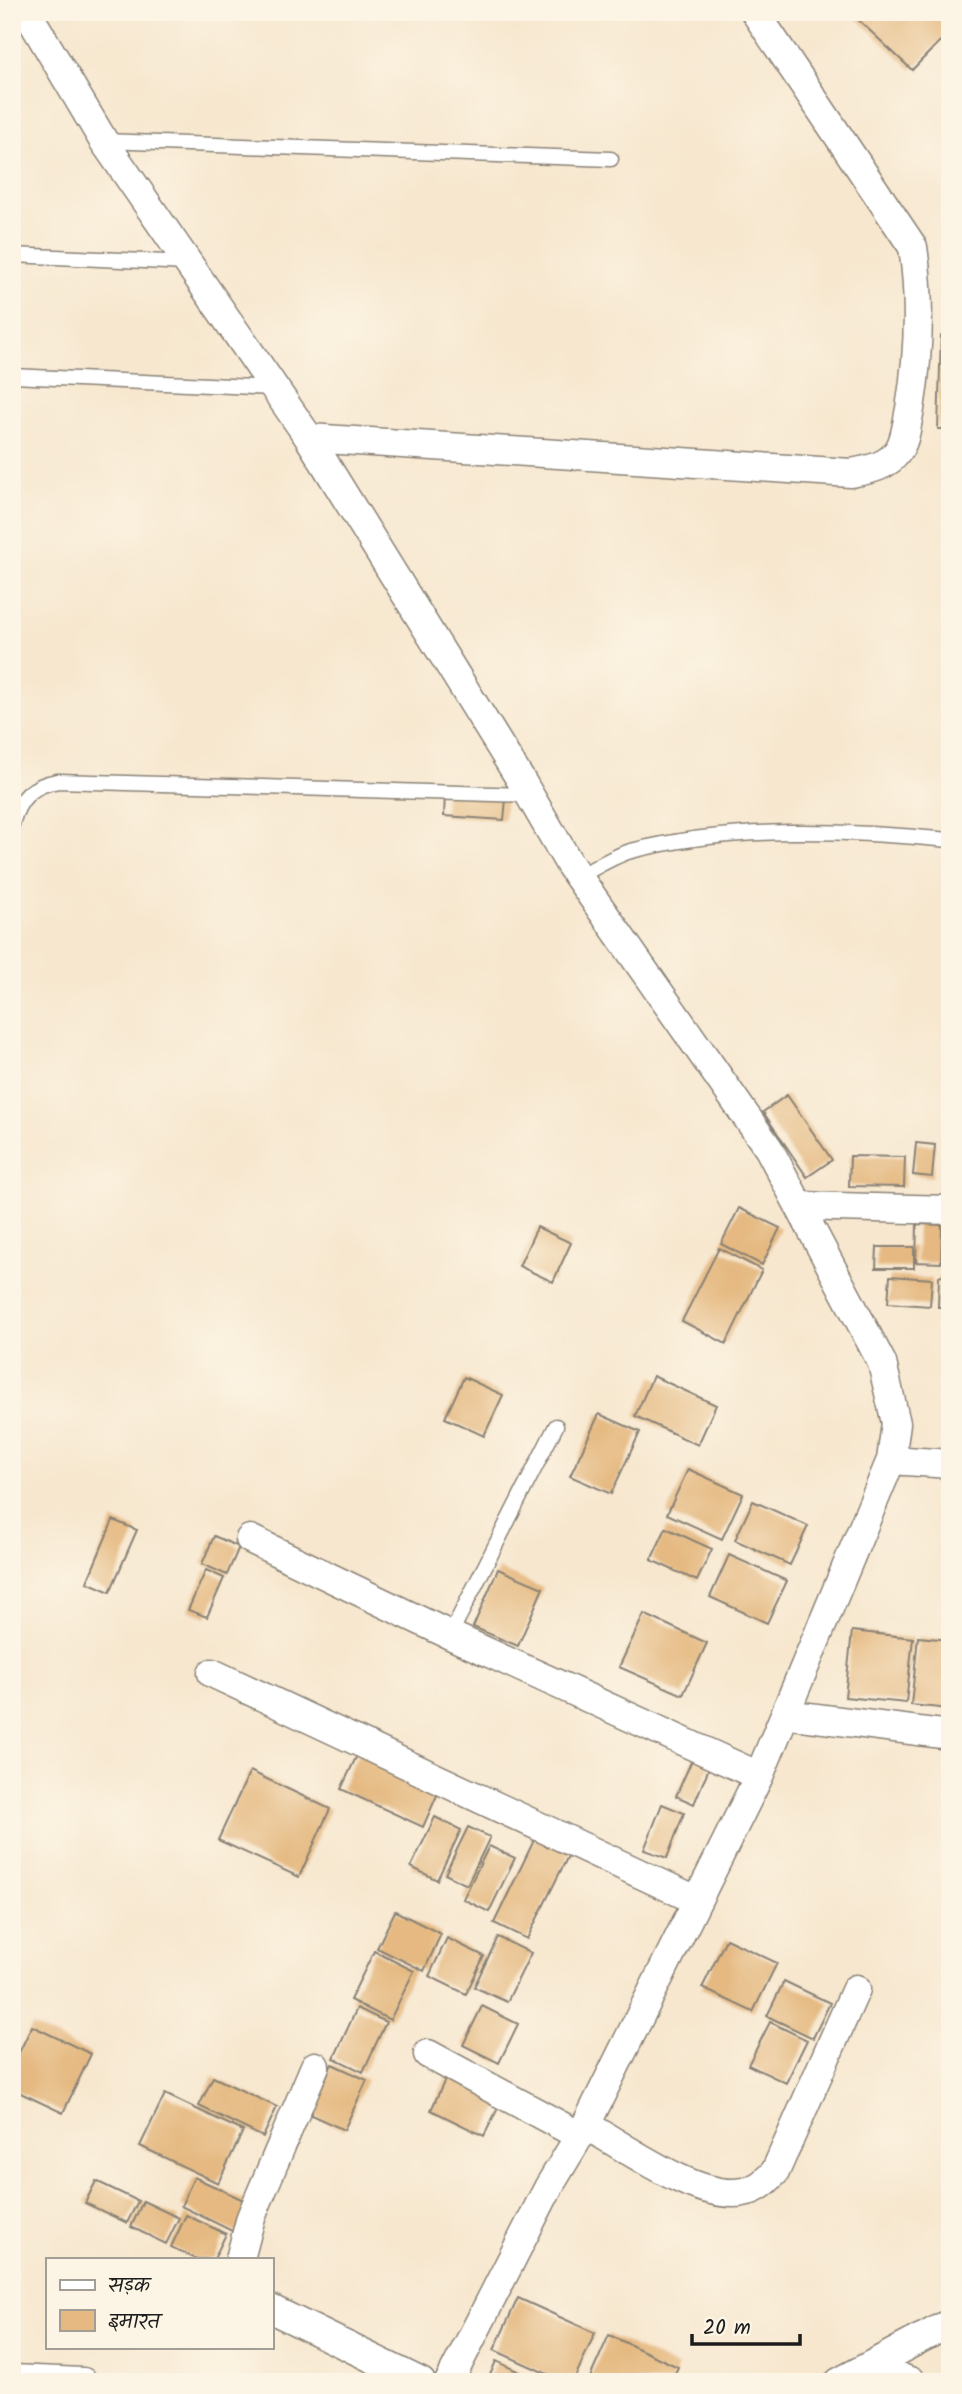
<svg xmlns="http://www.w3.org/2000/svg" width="962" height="2394" viewBox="0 0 962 2394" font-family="Kalam,'Playpen Sans Deva',sans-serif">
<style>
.building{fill:#e5b981}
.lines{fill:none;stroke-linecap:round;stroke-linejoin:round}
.service-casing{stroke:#8a8276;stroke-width:17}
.minor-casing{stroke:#8a8276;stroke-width:31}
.service{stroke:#fff;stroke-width:14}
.minor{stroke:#fff;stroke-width:28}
</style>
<rect width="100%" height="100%" fill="#fcf5e5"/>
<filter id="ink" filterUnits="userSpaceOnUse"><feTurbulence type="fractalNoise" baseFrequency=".0143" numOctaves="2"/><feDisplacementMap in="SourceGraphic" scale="14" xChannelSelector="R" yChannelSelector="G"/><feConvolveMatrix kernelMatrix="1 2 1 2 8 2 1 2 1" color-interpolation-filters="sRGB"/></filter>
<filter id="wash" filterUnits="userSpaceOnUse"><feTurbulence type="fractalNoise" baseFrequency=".00686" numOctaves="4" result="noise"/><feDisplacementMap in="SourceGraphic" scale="28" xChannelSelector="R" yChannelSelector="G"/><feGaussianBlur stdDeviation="1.57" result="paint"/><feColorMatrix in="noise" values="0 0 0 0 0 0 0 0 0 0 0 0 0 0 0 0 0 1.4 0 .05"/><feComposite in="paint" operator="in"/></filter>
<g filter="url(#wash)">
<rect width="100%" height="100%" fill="#f7e7cf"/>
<g id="blocks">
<path class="building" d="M850,12H950V31L912,70Z
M941,336H950V429H938Z
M445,793L506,799L504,820L444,816Z
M787,1095L832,1160L807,1177L763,1112Z
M916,1143L935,1145L932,1177L913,1175Z
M850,1156L905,1157L904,1187L849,1186Z
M739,1208L780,1228L762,1265L721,1244Z
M917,1224L942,1225L941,1263L916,1262Z
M537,1227L571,1243L553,1282L519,1266Z
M877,1247H914V1268H876Z
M719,1248L762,1270L726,1344L682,1321Z
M890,1276L932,1279L930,1306L888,1303Z
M939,1276L950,1277V1307H938Z
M653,1376L716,1405L698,1445L635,1416Z
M464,1377L503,1395L484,1436L445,1418Z
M599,1414L640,1432L611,1494L570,1476Z
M688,1469L743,1494L722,1539L667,1514Z
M753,1501L808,1526L790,1565L735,1540Z
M113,1520L137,1530L110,1592L87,1582Z
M666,1528L712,1549L697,1581L651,1560Z
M214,1536L239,1547L227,1575L202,1564Z
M729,1555L787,1581L767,1623L710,1597Z
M498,1569L543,1588L518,1646L473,1627Z
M206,1570L224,1578L207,1617L188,1610Z
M644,1614L707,1643L683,1695L619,1667Z
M852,1631L913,1638L906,1703L845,1697Z
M918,1637L950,1640V1709L911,1705Z
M361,1747L442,1784L423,1827L341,1789Z
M694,1755L711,1763L694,1804L676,1796Z
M250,1771L330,1809L299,1877L218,1840Z
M662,1804L684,1813L667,1858L644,1850Z
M435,1817L461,1830L437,1880L411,1867Z
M468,1827L490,1837L467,1885L445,1874Z
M538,1832L572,1848L527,1939L494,1923Z
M489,1846L515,1858L489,1912L463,1899Z
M395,1911L441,1934L424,1971L377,1948Z
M498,1937L531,1953L507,2002L474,1987Z
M447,1938L484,1956L466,1994L429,1976Z
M726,1939L777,1963L753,2012L702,1988Z
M374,1951L414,1971L390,2020L350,2000Z
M784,1981L830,2003L813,2038L767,2016Z
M482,2006L518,2024L499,2063L463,2045Z
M357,2008L386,2022L363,2072L334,2058Z
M770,2022L807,2040L786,2083L748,2065Z
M32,2026L91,2054L63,2113L12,2089V2067Z
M332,2064L367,2080L344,2130L309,2114Z
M449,2071L503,2098L484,2136L431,2110Z
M213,2077L277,2107L263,2137L199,2106Z
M165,2094L243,2131L218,2183L140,2146Z
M194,2177L252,2204L238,2234L181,2206Z
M96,2181L138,2201L127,2223L85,2203Z
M143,2201L179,2218L166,2244L131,2227Z
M186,2215L226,2234L214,2259H196L171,2247Z
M518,2298L595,2333L573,2382H565L494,2350Z
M609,2335L678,2367L671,2382H588Z
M496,2361L540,2382H487Z"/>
</g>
</g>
<g filter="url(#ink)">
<use href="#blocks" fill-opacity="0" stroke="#8a8276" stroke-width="2"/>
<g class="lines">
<defs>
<path id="service" d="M104,141L611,159
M12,255L188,263
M12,376L273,388
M12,824C19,798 32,785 58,781L530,795
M578,877C595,868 613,856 631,851C733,825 846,830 950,840
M450,1635L556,1426"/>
<path id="minor" d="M27,12L103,140L309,438L522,782L570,865L769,1149L882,1363L896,1423L891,1460L759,1776L586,2125L548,2188L449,2382
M309,438L851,473C868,470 887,467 898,451C906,440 907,422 910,409C919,354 921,301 913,247L755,12
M799,1206L950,1210
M891,1460L950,1464
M250,1539L450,1635L759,1776
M212,1673L696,1900
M785,1714L950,1735
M428,2054L580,2136
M586,2125C625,2147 698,2201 743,2192C757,2190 765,2182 775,2172L856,1989
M240,2259L251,2217L315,2066
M271,2309L421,2382
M871,2366L912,2382
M12,2379L83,2382
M839,2382L950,2323"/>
</defs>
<use href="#service" class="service-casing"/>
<use href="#minor" class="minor-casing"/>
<use href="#service" class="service"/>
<use href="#minor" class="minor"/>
</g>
</g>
<rect width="962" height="2394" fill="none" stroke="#fcf5e5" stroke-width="42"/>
<rect x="46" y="2258" width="228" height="91" fill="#fcf5e5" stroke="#a29e95" stroke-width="2"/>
<rect x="60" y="2280" width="35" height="10" fill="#ffffff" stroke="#a29e95" stroke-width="2"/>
<text x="108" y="2292" font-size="21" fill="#1c1c1c">सड़क</text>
<rect x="60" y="2310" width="35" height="21" fill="#e5b981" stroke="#a29e95" stroke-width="2"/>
<text x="108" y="2328" font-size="21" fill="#1c1c1c">इमारत</text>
<path d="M692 2334v10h108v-10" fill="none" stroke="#1c1c1c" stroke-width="3.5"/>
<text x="703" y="2334" font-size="21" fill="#1c1c1c" stroke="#fcf5e5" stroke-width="5" paint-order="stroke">20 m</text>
</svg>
